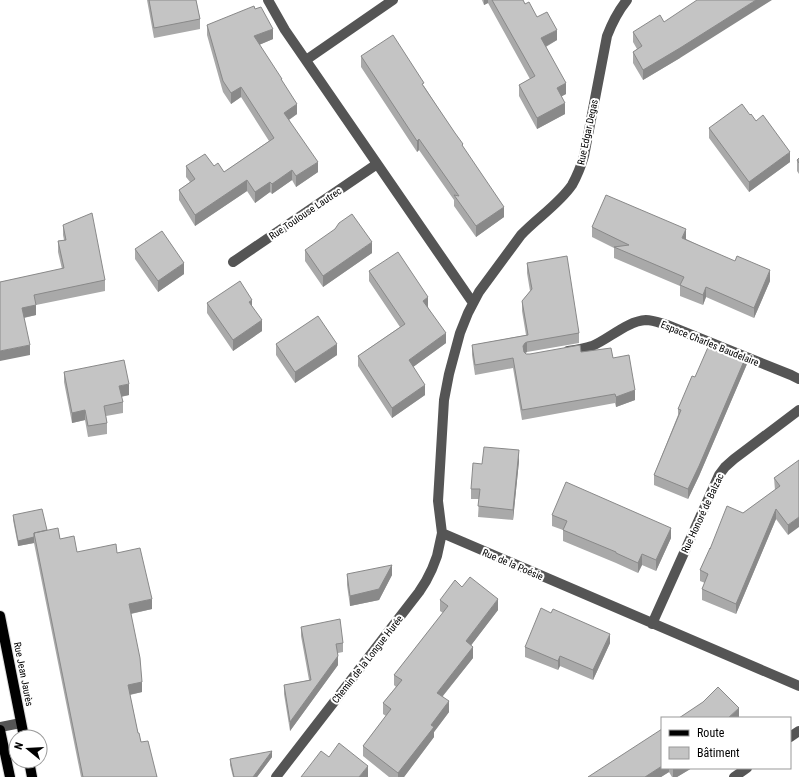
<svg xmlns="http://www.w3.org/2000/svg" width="799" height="777" viewBox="0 0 799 777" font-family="'Roboto Condensed',sans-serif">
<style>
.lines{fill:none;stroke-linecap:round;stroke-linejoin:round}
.major-casing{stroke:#dbdbdb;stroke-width:12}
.minor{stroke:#555;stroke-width:10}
.major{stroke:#000;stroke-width:10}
.wall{fill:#a9a9a9}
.shaded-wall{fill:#898989}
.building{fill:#c4c4c4;stroke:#898989}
.labels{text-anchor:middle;stroke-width:4;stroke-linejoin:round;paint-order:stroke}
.street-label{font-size:10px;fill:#000;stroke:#fff}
</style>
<rect width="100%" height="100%" fill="#fff"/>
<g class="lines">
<defs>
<path id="major" d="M0,616L24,737
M0,730L10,777
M29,761L32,777"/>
</defs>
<use href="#major" class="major-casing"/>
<path class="minor" d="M268,0L285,30L473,303
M306,60L393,0
M233,262L377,164
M568,351C576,350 584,349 592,346C609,339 627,321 646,320C653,320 660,323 667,325L791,375L799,379
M442,533L799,686
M652,624L719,475L725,467L734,459L799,410
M0,727L21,723
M790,737L799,731
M276,777L419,592L426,581L432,569L437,556L442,533L438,501L444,400L449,374L460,333L468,313L479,292L521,235C537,218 559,204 572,185C577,176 581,166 584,156L607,36C612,23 618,11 627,0
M734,777L747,768"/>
<use href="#major" class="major"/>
</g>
<path class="wall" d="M147,0H196L200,19V29L154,38Z
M482,0H523L525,4L557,40L546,47L566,94L561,96L565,114L537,129L519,96V85L530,79L488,3L484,5Z
M255,9L273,39L259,45L282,81L297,114L289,120L318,172L296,187L292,180L272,194L270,192L255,203L247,191L195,226L179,200V190L190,182L186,177V166H214L224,172L269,141L241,97L231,104L223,92L207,35V25Z
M633,32L680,58L643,80L633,63V52L637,49L633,42Z
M361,56L424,86L463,147L504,217L476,237L454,206V200L419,150L417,152L361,67Z
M750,115L790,162L749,192L709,138V128Z
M799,158V174L797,171V160Z
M63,225L105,280V291L36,305V315L24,318L30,355L0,282L62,269L58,252V241L64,240L63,235Z
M592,227L686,239L770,281L754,318L706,297L703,305L680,296V286L614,258V248L592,237Z
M135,249L184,274L158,292L135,259Z
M305,250L372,253L323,287L305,261Z
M527,263L579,333V343L527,352L525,353L526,354H530L581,352L613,358L635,400L616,407L615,403L522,420L513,368L475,375L472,355V345L526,335L522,311V301L530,291L527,273Z
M369,271L428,307L446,343L413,367L425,395L392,418L358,366V356L400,327L369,281Z
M207,303L252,306L262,331L233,351L207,313Z
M276,344L337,355L295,383L276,355Z
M747,364L699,476L688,499L654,485V475L678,415V409L695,377Z
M64,372L129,395L121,397L123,402V413L106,416L107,423V434L88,437L85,420L72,423L64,382Z
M799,460L788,535L776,519L736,614L702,600V589L705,583L700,581V570L710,549L743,513L775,490L774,478Z
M519,461L513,520L478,517L479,499H471V489L482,464Z
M13,515L47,530L60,539L77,552L117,553L152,609L131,614L142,692L130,695L138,733L141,742L157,777H81L34,543L18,546L13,520Z
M552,515L671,538L656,571L642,565L638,573L616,563L563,541V530L552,526Z
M347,574L392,575L379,600L350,606L347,585Z
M462,587L498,610L471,645L473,658L443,696L449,712L434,732V737L404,777H389L363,756V746L386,716L383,714V703L396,687L394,685V675L443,613L440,611V600Z
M301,627L343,643V652L338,653V665L290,731L284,694V685L309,680L301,636Z
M610,643L593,680L560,666L558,670L525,657V647Z
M272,757L257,777H233L230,765V759Z
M662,768H692L677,777H672L669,772L661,777H588Z"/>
<path class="shaded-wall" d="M484,0H488V3L484,5Z
M756,0H772L680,58L643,80V70Z
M273,29V39L254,47V36Z
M557,30V40L541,49V38Z
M566,83V94L557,99V88Z
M241,87V97L231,104V93Z
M565,103V114L537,129V118Z
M297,104V114L284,123V113Z
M419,139V150L417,152V141Z
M790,152V162L749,192V182Z
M318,162V172L296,187V176Z
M292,170V180L272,194V184Z
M247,180V191L195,226V215Z
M270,182V192L255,203V192Z
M504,207V217L476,237V226Z
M686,229V240L682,238Z
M372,242V253L323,287V276Z
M184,263V274L158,292V281Z
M770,270V281L754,318V308Z
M706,287V297L703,305V295Z
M428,297V307L423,311V301Z
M252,300V310L249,302Z
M36,305V315L22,318V308Z
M262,320V331L233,351V340Z
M446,333V343L409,370V360Z
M527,342V352L525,353L523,356V346L525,343Z
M337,344V355L295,383V372Z
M30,345V355L0,361V351Z
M747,354V364L699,476L688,499V489Z
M129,384V395L119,397V386Z
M425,385V395L392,418V408Z
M635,390V400L616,407V397Z
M85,410V420L72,423V413Z
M519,450V461L513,520V510Z
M776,509V519L736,614V604Z
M799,517V527L788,535V525Z
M671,528V538L656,571V560Z
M34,537V543L18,546V541Z
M642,554V565L638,573V563Z
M392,565V575L379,600L350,606V596Z
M152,599V609L129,614V604Z
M498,599V610L466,652V641Z
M610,634V643L593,680V670Z
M473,647V658L437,703V693Z
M338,656V665L290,731V722Z
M560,656V666L558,670V661Z
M142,682V692L128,695V685Z
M449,701V712L434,732V737L404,777H398V773L431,725Z
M739,708V718H728Z
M272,751V757L257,777H253Z
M368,766V777H359Z
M662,766V768H669V772L661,777H645Z
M675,768H692L677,777H673V769Z"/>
<path class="building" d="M149,0H196L200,19L154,28Z
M492,0H523L525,4L529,2L537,17L547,12L557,30L541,38L566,83L557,88L565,103L537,118L519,85L535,76Z
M697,0H756L680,48L643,70L633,52L642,46L633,32L660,15L664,22Z
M254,6L255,9L261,7L273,29L254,36L282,79H281L297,104L284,113L318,162L296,176L292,170L272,184L270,182L255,192L247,180L195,215L179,190L195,179L186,166L205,154L214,166L218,163L224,172L274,138L241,87L231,93L223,81L207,25Z
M393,35L424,83L422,84L455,133L463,144L462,145L504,207L476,226L454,195L459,196L419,139L417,141L361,56Z
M742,104L750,115L751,114L756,121L763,115L790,152L749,182L709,128Z
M799,158V163L797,160Z
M606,195L686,229L682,238L735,261L737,256L770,270L754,308L706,287L703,295L680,285L684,277L614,247L629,245L592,227Z
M92,213L105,280L34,295L36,305L22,308L30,345L0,351V282L64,268L58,241L66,240L63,225Z
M352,214L372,242L323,276L305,250L335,229L339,223Z
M162,231L184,263L158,281L135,249Z
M398,252L428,297L423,301L446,333L409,360L425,385L392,408L358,356L405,324L369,271Z
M567,256L579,333L527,342L525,343L523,346L524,352L526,354H530L580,345L581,352L611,348L613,358L629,355L635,390L616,397L615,394L522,410L513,358L475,365L472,345L528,335L522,301L532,289L527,263Z
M240,281L252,300L249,302L262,320L233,340L207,303Z
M318,316L337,344L295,372L276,344Z
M709,345L737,356L743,352L747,354L699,466L688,489L654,475L681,410L678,409L692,376L695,377Z
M124,360L129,384L119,386L123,402L104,406L107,423L88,426L85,410L72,413L64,372Z
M484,447L519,450L513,510L478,506L480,489H471L473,463L482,464Z
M799,460V517L788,525L776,509L736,604L702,589L708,574L700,570L710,548V549L727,506L743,513L780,486L774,478Z
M566,482L671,528L656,560L642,554L638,563L616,553V552L563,530L567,521L552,515Z
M42,509L47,530L34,533V537L18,541L13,515Z
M58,528L60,539L74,536L77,552L116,544L117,553L140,548L152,599L129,604L140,658L142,682L128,685L138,733H139L141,742L148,741L157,777H83L34,533Z
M392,565L379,589L350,596L347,574Z
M470,577L498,599L466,641L473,647L437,693L449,701L431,725L434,727L398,773L363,746L391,709L383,703L402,680L394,675L448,606L440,600L455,580L462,587Z
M541,608L551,613L553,609L610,634L593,670L560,656L558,661L525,647Z
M340,619L343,643L336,644L338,656L290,722L284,685L311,680L301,627Z
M718,687L739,708L728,718H679L703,702Z
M662,729V766L645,777H588Z
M339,743L368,766L359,777H301L321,751L329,757Z
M272,751L253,777H234L230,759Z"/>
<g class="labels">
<g class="street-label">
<text transform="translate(587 132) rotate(-78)" y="4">Rue Edgar Degas</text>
<text transform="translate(305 213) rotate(-34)" y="4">Rue Toulouse Lautrec</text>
<text transform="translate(710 343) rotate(22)" y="4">Espace Charles Baudelaire</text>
<text transform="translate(702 513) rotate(-65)" y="4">Rue Honoré de Balzac</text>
<text transform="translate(513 564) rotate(23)" y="4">Rue de la Poésie</text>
<text transform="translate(367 659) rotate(-52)" y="4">Chemin de la Longue Hurée</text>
<text transform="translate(24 674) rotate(79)" y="4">Rue Jean Jaurès</text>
</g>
</g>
<rect x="661" y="717" width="130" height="52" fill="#ffffff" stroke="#999999"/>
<rect x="669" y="730" width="20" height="6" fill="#000000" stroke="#999999"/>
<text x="697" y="737" font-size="12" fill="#000000">Route</text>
<rect x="669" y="747" width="20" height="12" fill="#c4c4c4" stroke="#999999"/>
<text x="697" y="757" font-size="12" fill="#000000">Bâtiment</text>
<g transform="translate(28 749) rotate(288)"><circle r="19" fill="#ffffff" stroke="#999999"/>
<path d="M0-3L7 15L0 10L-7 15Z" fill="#000000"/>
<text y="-6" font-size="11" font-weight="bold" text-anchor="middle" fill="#000000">N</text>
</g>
</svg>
